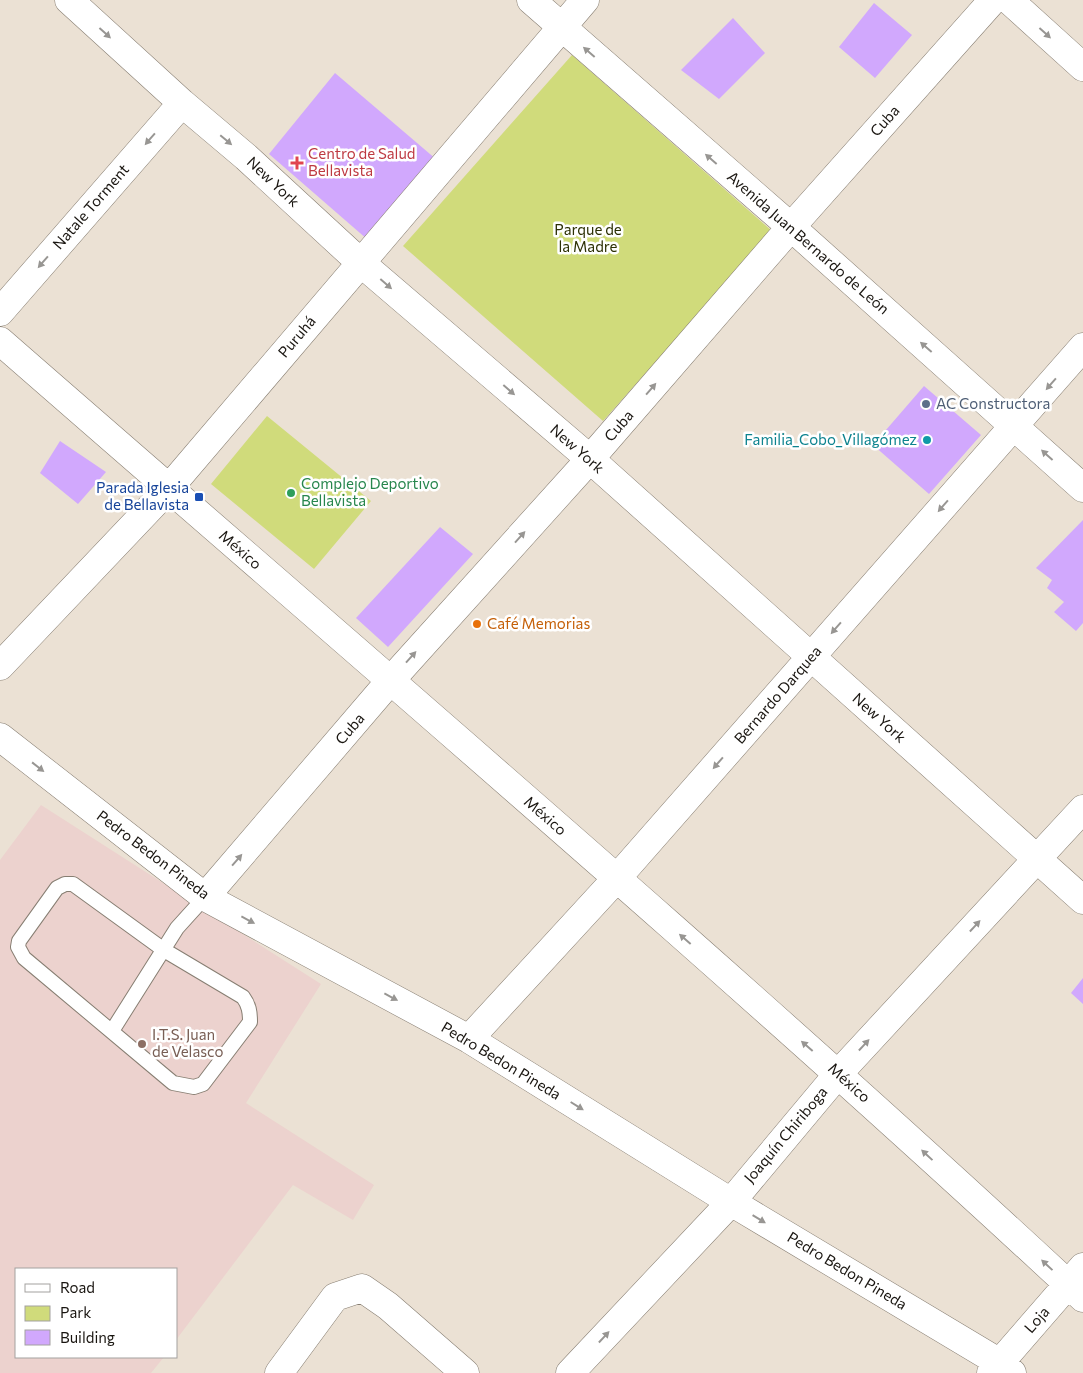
<svg xmlns="http://www.w3.org/2000/svg" width="1083" height="1373" viewBox="0 0 1083 1373" font-family="Commissioner,sans-serif">
<style>
.education{fill:#ecd2ce}
.green{fill:#d0db7b}
.building{fill:#d1a8fd}
.lines{fill:none;stroke-linecap:round;stroke-linejoin:round}
.service-casing{stroke:#877e72;stroke-width:16}
.minor-casing{stroke:#877e72;stroke-width:29}
.service{stroke:#fff;stroke-width:14}
.minor{stroke:#fff;stroke-width:28}
.oneway{fill:#989693}
.health-dot{fill:#e0444e;stroke:#fff;stroke-width:2}
.service-dot{fill:#5c6f8a;stroke:#fff;stroke-width:2}
.culture-dot{fill:#0f9aa8;stroke:#fff;stroke-width:2}
.leisure-dot{fill:#2e9e5b;stroke:#fff;stroke-width:2}
.transit-dot{fill:#1a4fb4;stroke:#fff;stroke-width:2}
.food-dot{fill:#e8710a;stroke:#fff;stroke-width:2}
.education-dot{fill:#8d6e63;stroke:#fff;stroke-width:2}
.labels{text-anchor:middle;stroke-width:5;stroke-linejoin:round;paint-order:stroke}
.street-label{font-size:15px;fill:#191510;stroke:#fff}
.health-label{font-size:15px;fill:#be3a42;stroke:#fff;text-anchor:start}
.park-label{font-size:15px;fill:#2c3004;stroke:#fff}
.service-label{font-size:15px;fill:#4e5e75;stroke:#fff;text-anchor:start}
.culture-label{font-size:15px;fill:#0d838f;stroke:#fff;text-anchor:end}
.leisure-label{font-size:15px;fill:#27864d;stroke:#fff;text-anchor:start}
.transit-label{font-size:15px;fill:#164399;stroke:#fff;text-anchor:end}
.food-label{font-size:15px;fill:#c56008;stroke:#fff;text-anchor:start}
.education-label{font-size:15px;fill:#785e54;stroke:#fff;text-anchor:start}
</style>
<rect width="100%" height="100%" fill="#ebe1d4"/>
<path class="education" d="M41,805L321,984L246,1103L374,1185L353,1220L293,1185L176,1340V1269H16V1357H164L151,1373H0V860Z"/>
<path class="green" d="M572,55L772,231L603,421L403,246Z
M267,416L371,501L314,569L211,484Z"/>
<path class="building" d="M874,3L912,35L875,78L839,47Z
M733,18L765,53L719,99L681,70Z
M335,73L437,160L368,240L269,154Z
M924,386L981,435L929,494L873,445Z
M60,441L106,472L78,504L40,473Z
M1083,520V623L1076,631L1054,612L1064,602L1047,588L1052,580L1036,568Z
M440,527L473,554L388,647L356,618Z
M1083,978V1004L1071,993Z"/>
<g class="lines">
<defs>
<path id="service" d="M65,884H73L164,950L243,997C249,1005 250,1012 250,1022L203,1084L194,1087L173,1083L24,958L18,947L19,941L57,888Z
M112,1031L177,928L205,897"/>
<path id="minor" d="M69,0L182,103L246,157L361,263L590,459L1083,900
M531,0L791,227L1083,488
M1009,0L1083,67
M0,312L182,103
M0,341C363,658 730,970 1083,1298
M0,666L169,488L585,0
M0,737L205,897L469,1039L731,1202L1000,1363L1012,1373
M205,897L390,681L590,459L791,227L993,0
M469,1039L617,878L1083,347
M279,1373L335,1297L362,1288L388,1306L465,1373
M570,1373L731,1202L838,1074L1083,809
M991,1373L1083,1267"/>
</defs>
<use href="#service" class="service-casing"/>
<use href="#minor" class="minor-casing"/>
<use href="#service" class="service"/>
<use href="#minor" class="minor"/>
</g>
<defs><path id="oneway-solid" d="M-6-.8H1V-3.2L6.5 0L1 3.2V.8H-6Z" transform="scale(1.25)"/></defs>
<g class="oneway">
<use href="#oneway-solid" transform="translate(105 33) rotate(42)"/>
<use href="#oneway-solid" transform="translate(1045 33) rotate(42)"/>
<use href="#oneway-solid" transform="translate(589 52) rotate(-139)"/>
<use href="#oneway-solid" transform="translate(150 139) rotate(131)"/>
<use href="#oneway-solid" transform="translate(226 140) rotate(40)"/>
<use href="#oneway-solid" transform="translate(711 159) rotate(-139)"/>
<use href="#oneway-solid" transform="translate(43 262) rotate(131)"/>
<use href="#oneway-solid" transform="translate(386 284) rotate(41)"/>
<use href="#oneway-solid" transform="translate(926 347) rotate(-139)"/>
<use href="#oneway-solid" transform="translate(1051 384) rotate(131)"/>
<use href="#oneway-solid" transform="translate(651 389) rotate(-49)"/>
<use href="#oneway-solid" transform="translate(509 390) rotate(41)"/>
<use href="#oneway-solid" transform="translate(1047 455) rotate(-138)"/>
<use href="#oneway-solid" transform="translate(943 506) rotate(131)"/>
<use href="#oneway-solid" transform="translate(520 537) rotate(-48)"/>
<use href="#oneway-solid" transform="translate(836 628) rotate(131)"/>
<use href="#oneway-solid" transform="translate(411 657) rotate(-48)"/>
<use href="#oneway-solid" transform="translate(718 763) rotate(131)"/>
<use href="#oneway-solid" transform="translate(38 767) rotate(38)"/>
<use href="#oneway-solid" transform="translate(237 860) rotate(-49)"/>
<use href="#oneway-solid" transform="translate(248 920) rotate(28)"/>
<use href="#oneway-solid" transform="translate(975 926) rotate(-47)"/>
<use href="#oneway-solid" transform="translate(685 939) rotate(-139)"/>
<use href="#oneway-solid" transform="translate(391 997) rotate(28)"/>
<use href="#oneway-solid" transform="translate(864 1045) rotate(-47)"/>
<use href="#oneway-solid" transform="translate(807 1046) rotate(-139)"/>
<use href="#oneway-solid" transform="translate(577 1106) rotate(32)"/>
<use href="#oneway-solid" transform="translate(927 1155) rotate(-137)"/>
<use href="#oneway-solid" transform="translate(759 1219) rotate(31)"/>
<use href="#oneway-solid" transform="translate(1047 1265) rotate(-137)"/>
<use href="#oneway-solid" transform="translate(604 1337) rotate(-47)"/>
</g>
<path class="health-dot" d="M294.5 155.5h5v5h5v5h-5v5h-5v-5h-5v-5h5z"/>
<circle class="service-dot" cx="926" cy="404" r="5"/>
<circle class="culture-dot" cx="927" cy="440" r="5"/>
<circle class="leisure-dot" cx="291" cy="493" r="5"/>
<rect class="transit-dot" x="194" y="492" width="10" height="10" rx="2.5"/>
<circle class="food-dot" cx="477" cy="624" r="5"/>
<circle class="education-dot" cx="142" cy="1044" r="5"/>
<g class="labels">
<g class="street-label">
<text transform="translate(885 121) rotate(-48)" y="5">Cuba</text>
<text transform="translate(273 182) rotate(43)" y="5">New York</text>
<text transform="translate(91 207) rotate(-49)" y="5">Natale Torment</text>
<text transform="translate(808 243) rotate(41)" y="5">Avenida Juan Bernardo de León</text>
<text transform="translate(297 337) rotate(-50)" y="5">Puruhá</text>
<text transform="translate(619 426) rotate(-49)" y="5">Cuba</text>
<text transform="translate(577 449) rotate(41)" y="5">New York</text>
<text transform="translate(240 550) rotate(41)" y="5">México</text>
<text transform="translate(778 695) rotate(-49)" y="5">Bernardo Darquea</text>
<text transform="translate(879 718) rotate(42)" y="5">New York</text>
<text transform="translate(350 729) rotate(-49)" y="5">Cuba</text>
<text transform="translate(545 816) rotate(41)" y="5">México</text>
<text transform="translate(153 855) rotate(37)" y="5">Pedro Bedon Pineda</text>
<text transform="translate(501 1061) rotate(31)" y="5">Pedro Bedon Pineda</text>
<text transform="translate(849 1083) rotate(42)" y="5">México</text>
<text transform="translate(786 1135) rotate(-50)" y="5">Joaquín Chiriboga</text>
<text transform="translate(847 1271) rotate(31)" y="5">Pedro Bedon Pineda</text>
<text transform="translate(1037 1320) rotate(-49)" y="5">Loja</text>
</g>
<g class="health-label">
<text x="308" y="159">Centro de Salud<tspan x="308" dy="17">Bellavista</tspan></text>
</g>
<g class="park-label">
<text x="588" y="235">Parque de<tspan x="588" dy="17">la Madre</tspan></text>
</g>
<g class="service-label">
<text x="936" y="409">AC Constructora</text>
</g>
<g class="culture-label">
<text x="917" y="445">Familia_Cobo_Villagómez</text>
</g>
<g class="leisure-label">
<text x="301" y="489">Complejo Deportivo<tspan x="301" dy="17">Bellavista</tspan></text>
</g>
<g class="transit-label">
<text x="189" y="493">Parada Iglesia<tspan x="189" dy="17">de Bellavista</tspan></text>
</g>
<g class="food-label">
<text x="487" y="629">Café Memorias</text>
</g>
<g class="education-label">
<text x="152" y="1040">I.T.S. Juan<tspan x="152" dy="17">de Velasco</tspan></text>
</g>
</g>
<rect x="15" y="1268" width="162" height="90" fill="#ffffff" stroke="#a3a19f"/>
<rect x="25" y="1284" width="25" height="8" fill="#ffffff" stroke="#a3a19f"/>
<text x="60" y="1293" font-size="15" fill="#191510">Road</text>
<rect x="25" y="1306" width="25" height="15" fill="#d0db7b" stroke="#a3a19f"/>
<text x="60" y="1318" font-size="15" fill="#191510">Park</text>
<rect x="25" y="1330" width="25" height="15" fill="#d1a8fd" stroke="#a3a19f"/>
<text x="60" y="1343" font-size="15" fill="#191510">Building</text>
</svg>
